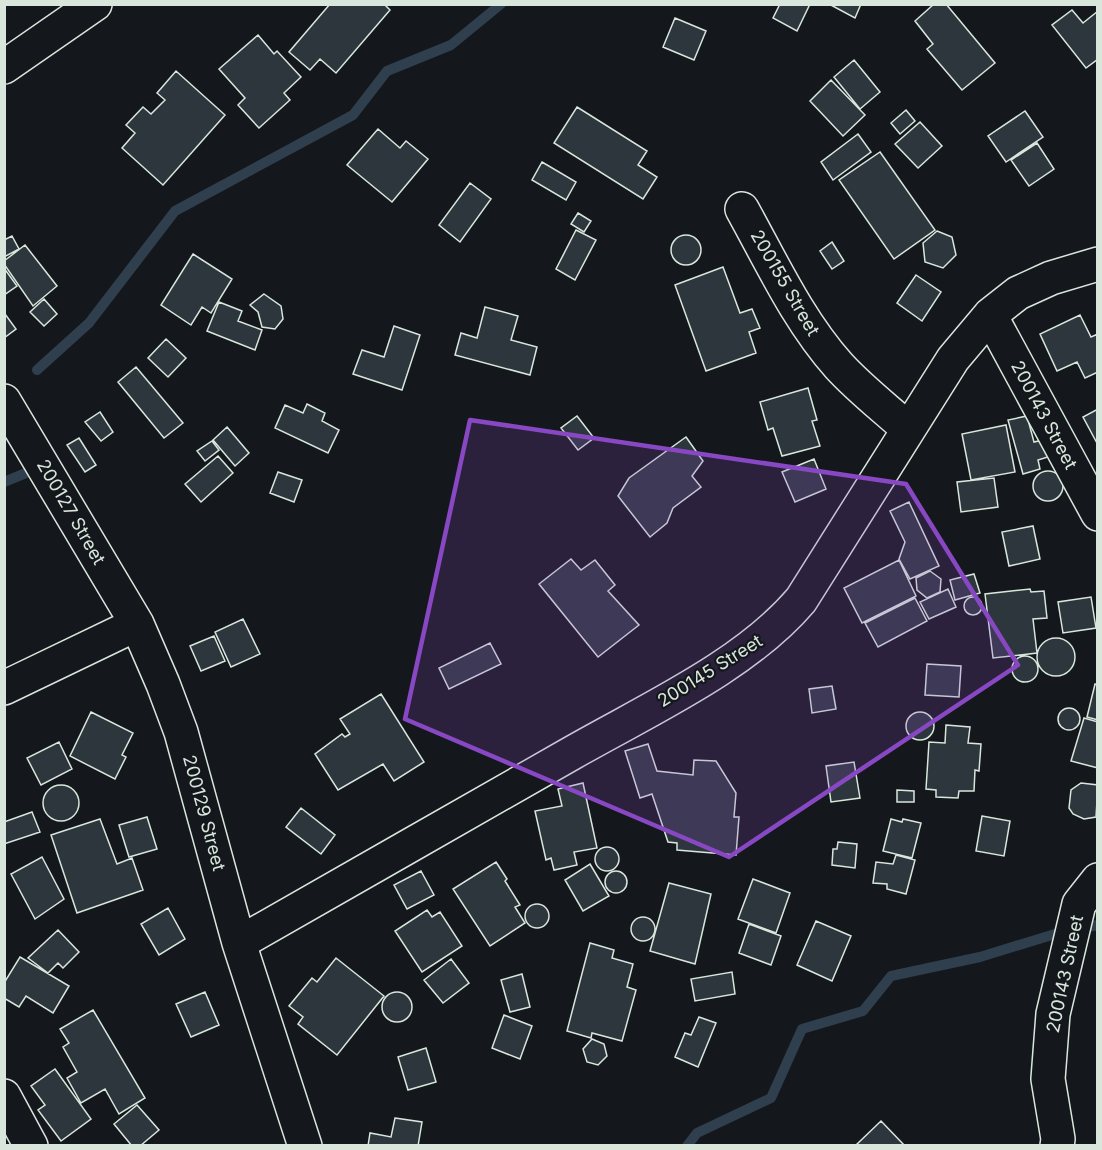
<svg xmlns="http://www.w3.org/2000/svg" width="1102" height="1150" viewBox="0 0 1102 1150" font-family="Inter,sans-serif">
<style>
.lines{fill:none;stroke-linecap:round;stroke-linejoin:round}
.stream{stroke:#2f3f4d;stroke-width:10}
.building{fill:#2c363c;stroke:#d8e6dc;stroke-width:1.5}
.minor-casing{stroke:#d8e6dc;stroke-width:36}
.tertiary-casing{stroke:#d8e6dc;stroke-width:36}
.minor{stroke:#14181c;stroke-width:33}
.tertiary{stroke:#14181c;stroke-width:33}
.marked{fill:#8948c3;fill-opacity:0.2;stroke:#8948c3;stroke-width:4.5;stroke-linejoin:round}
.labels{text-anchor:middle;stroke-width:4.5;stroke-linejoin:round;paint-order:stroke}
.street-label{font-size:18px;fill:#d8e6dc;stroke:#14181c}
</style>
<rect width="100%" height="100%" fill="#14181c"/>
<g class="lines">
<path class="stream" d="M37,370L89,323L175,211L353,115L387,71L451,45L501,4
M4,482L26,473
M1083,928L1098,925
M687,1146L697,1133L771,1098L802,1029L863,1011L891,976L980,957L1068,930"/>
</g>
<path class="building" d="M330,4H384L390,10L336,73L320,59L310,70L289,52Z
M780,4H810L797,31L773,18Z
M829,4H861L855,18Z
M934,4H946L995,63L962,90L927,49L933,44L915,21Z
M1072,10L1083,23L1098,11V59L1086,68L1052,25Z
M675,18L706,31L694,60L663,47Z
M258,35L274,54L277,51L301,77L284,93L290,100L259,128L238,105L245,98L219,69Z
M854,60L880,92L860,109L834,77Z
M176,71L225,115L163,185L122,148L135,133L126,125L143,107L151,114L165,100L157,93Z
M831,80L865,115L843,136L810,101Z
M577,107L647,151L638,165L657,177L643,199L554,143Z
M906,110L915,121L900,134L891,123Z
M1025,111L1043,137L1006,162L988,136Z
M920,122L942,146L918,168L895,144Z
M378,129L400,148L406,141L428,159L392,202L347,165Z
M858,134L871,152L833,180L821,162Z
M1037,143L1054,169L1029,186L1011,160Z
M880,152L935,230L894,259L839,180Z
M542,162L576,182L566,200L532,180Z
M470,183L491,199L460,242L439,225Z
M578,213L591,221L584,232L571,224Z
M576,230L596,240L575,280L556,269Z
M937,231L952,237L956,255L943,268L925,262L923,243Z
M671 250a15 15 0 1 1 30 0a15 15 0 1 1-30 0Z
M12,236L19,249L4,257V240Z
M832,242L844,261L832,269L820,251Z
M25,245L57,286L33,306L4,264V261Z
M193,254L232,279L211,313L202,307L191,325L161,305Z
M723,267L740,313L752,309L760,328L749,332L756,353L706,371L675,285Z
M4,268L17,286L4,295Z
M916,275L941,292L922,321L897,303Z
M264,294L281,306L283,319L275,329L262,327L258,312L250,305Z
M44,299L57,314L44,326L30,312Z
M219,302L242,311L238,321L262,330L255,350L207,331Z
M485,307L518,316L511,340L537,347L530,375L455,355L461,333L477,338Z
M5,314L16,329L4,338V315Z
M1080,315L1091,337L1098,334V372L1085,378L1077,362L1057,371L1040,334Z
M394,326L420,335L402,390L353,374L362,350L384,357Z
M166,339L186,358L168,377L148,358Z
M136,367L183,423L164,438L118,382Z
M808,388L817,420L812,421L820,446L782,456L773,428L768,430L760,402Z
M307,404L325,413L322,421L339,430L328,453L275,428L285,405L303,413Z
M1098,409V445L1083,417Z
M100,412L113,432L101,441L85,422Z
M577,416L594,438L578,450L561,428Z
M1027,416L1034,442L1047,439L1051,456L1038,460L1040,469L1023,474L1008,420Z
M1006,425L1015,472L971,480L962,434Z
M227,427L249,453L235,466L213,440Z
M686,437L703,461L692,476L701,487L673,508L667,523L650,537L618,496L629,478Z
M79,438L96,465L85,472L67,445Z
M212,441L219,450L205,461L197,451Z
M218,456L233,473L201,502L185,484Z
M814,459L826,489L795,502L782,472Z
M1033 486a15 15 0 1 1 30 0a15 15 0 1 1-30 0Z
M278,472L302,480L294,502L270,493Z
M994,478L998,507L961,512L957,482Z
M909,502L939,566L910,579L899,559L905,542L890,511Z
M1033,526L1040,559L1009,566L1002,532Z
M571,559L581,570L595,560L615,585L608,591L639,625L598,657L539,584Z
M899,560L916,596L862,623L844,588Z
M930,571L941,579L940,592L927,598L917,590L916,578Z
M974,574L980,593L955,600L950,580Z
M948,589L956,607L929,619L920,602Z
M1030,589L1031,592L1044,591L1047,618L1033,619L1037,653L993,658L985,594Z
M1091,597L1096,628L1063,633L1058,602Z
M964 606a9 9 0 1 1 18 0a9 9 0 1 1-18 0Z
M915,598L927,621L878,647L865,623Z
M243,619L260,654L231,667L215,632Z
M214,636L225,661L201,671L190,646Z
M1037 657a19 19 0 1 1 38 0a19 19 0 1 1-38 0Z
M490,643L501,664L449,689L439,668Z
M1012 669a13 13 0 1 1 26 0a13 13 0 1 1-26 0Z
M927,664L961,666L959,697L925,695Z
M1095,684L1098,685V720L1087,717Z
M832,686L836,709L812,713L809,689Z
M381,694L424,762L394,781L383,764L338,790L315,754L342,734L345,737L350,734L340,719Z
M1058 719a11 11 0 1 1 22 0a11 11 0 1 1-22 0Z
M91,712L133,733L122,755L126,757L115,779L70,756Z
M906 726a14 14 0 1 1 28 0a14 14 0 1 1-28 0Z
M1084,718L1098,722V768L1071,761Z
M946,725L970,727L968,743L981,744L979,771L975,770L974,791H959L958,798L936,797V790L926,789L929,742L945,743Z
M59,742L72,769L41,785L27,758Z
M648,744L657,771L693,775L694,760L716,761L736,793L734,817H739L736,855L677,850V843L668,842L652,794L640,798L625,751Z
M854,762L860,798L831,802L826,766Z
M583,783L597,848L574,852L577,865L554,870L551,858L546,860L535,811L562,806L558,789Z
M1081,783L1098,785L1096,817L1084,819L1073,814L1069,808L1071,790Z
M43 803a18 18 0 1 1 36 0a18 18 0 1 1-36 0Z
M897,790L914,791V802H897Z
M301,808L335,835L321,854L286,827Z
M32,812L40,832L4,844V822Z
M982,816L1010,821L1004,856L976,851Z
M147,817L157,849L129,857L119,825Z
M100,819L117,864L132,858L143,890L77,913L51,835Z
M891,819L902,822L903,819L921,823L912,858L883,851Z
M838,842L857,844L855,868L832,865L833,849H837Z
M595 859a12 12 0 1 1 24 0a12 12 0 1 1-24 0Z
M896,855L915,860L906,894L887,889V884L873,883L876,862L893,864Z
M42,857L64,899L35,919L11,874Z
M496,862L507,879L505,881L520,905L515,907L525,923L490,946L453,889Z
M590,864L609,896L583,911L565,880Z
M605 882a11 11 0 1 1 22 0a11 11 0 1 1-22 0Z
M421,871L434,895L407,909L394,885Z
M753,879L790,893L776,933L738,919Z
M669,883L711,894L695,964L650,951Z
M525 916a12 12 0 1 1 24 0a12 12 0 1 1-24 0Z
M168,908L185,939L159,955L141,924Z
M427,910L432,917L440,912L462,946L422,972L395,931Z
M631 929a12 12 0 1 1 24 0a12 12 0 1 1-24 0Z
M816,921L851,936L832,981L797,965Z
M749,924L781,936L771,965L739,953Z
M58,930L79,952L63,968L58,963L48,973L28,958Z
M590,943L614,950L612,958L633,964L627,987L636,990L622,1041L592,1033L591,1038L567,1031Z
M20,957L69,986L53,1013L26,996L19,1007L4,998V983Z
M336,958L384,996L337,1055L298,1024L303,1017L289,1006L312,978L317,982Z
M451,959L469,983L443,1003L424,980Z
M732,972L735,994L695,1001L691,979Z
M522,974L530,1007L510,1012L501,980Z
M382 1007a15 15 0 1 1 30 0a15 15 0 1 1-30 0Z
M205,992L219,1025L191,1037L176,1004Z
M93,1010L145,1098L119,1114L105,1089L81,1103L67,1078L77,1072L63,1047L69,1043L60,1029Z
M504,1015L532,1026L520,1059L492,1048Z
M699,1017L716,1023L698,1067L675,1057L685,1033L691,1035Z
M592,1039L604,1044L607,1056L598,1065L587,1062L583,1049Z
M426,1048L436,1082L408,1090L398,1057Z
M55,1069L91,1119L61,1141L38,1110L45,1105L31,1086Z
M137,1105L159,1130L140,1146H132L114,1124Z
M395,1118L422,1122L418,1146H368L370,1133L391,1137Z
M881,1121L905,1146H855Z"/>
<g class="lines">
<defs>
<path id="minor" d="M742,209C772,263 798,320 839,366C860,389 886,409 908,429
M990,315L1098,514
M4,401L137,624L163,684L181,732L239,943L305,1146
M4,688L137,624
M239,943C350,880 461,816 572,753C647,710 745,666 801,600L953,359L990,315L1018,293L1051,278L1098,264
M4,1096L31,1146
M1057,1146L1058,1139L1048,1079L1053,1014L1079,904L1098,880"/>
<path id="tertiary" d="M4,67L95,4"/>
</defs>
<use href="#minor" class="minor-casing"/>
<use href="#tertiary" class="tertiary-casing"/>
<use href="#minor" class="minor"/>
<use href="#tertiary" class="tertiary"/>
</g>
<path class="marked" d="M470,420L906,484L1018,665L729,857L405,719Z"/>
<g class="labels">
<g class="street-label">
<text transform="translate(785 283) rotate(60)" y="6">200155 Street</text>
<text transform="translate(1044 415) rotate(62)" y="6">200143 Street</text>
<text transform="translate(71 512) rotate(60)" y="6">200127 Street</text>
<text transform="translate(710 671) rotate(-32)" y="6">200145 Street</text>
<text transform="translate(204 813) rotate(75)" y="6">200129 Street</text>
<text transform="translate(1065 974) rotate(-78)" y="6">200143 Street</text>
</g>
</g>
<rect width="1102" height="1150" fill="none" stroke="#d8e6dc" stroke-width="12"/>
</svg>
